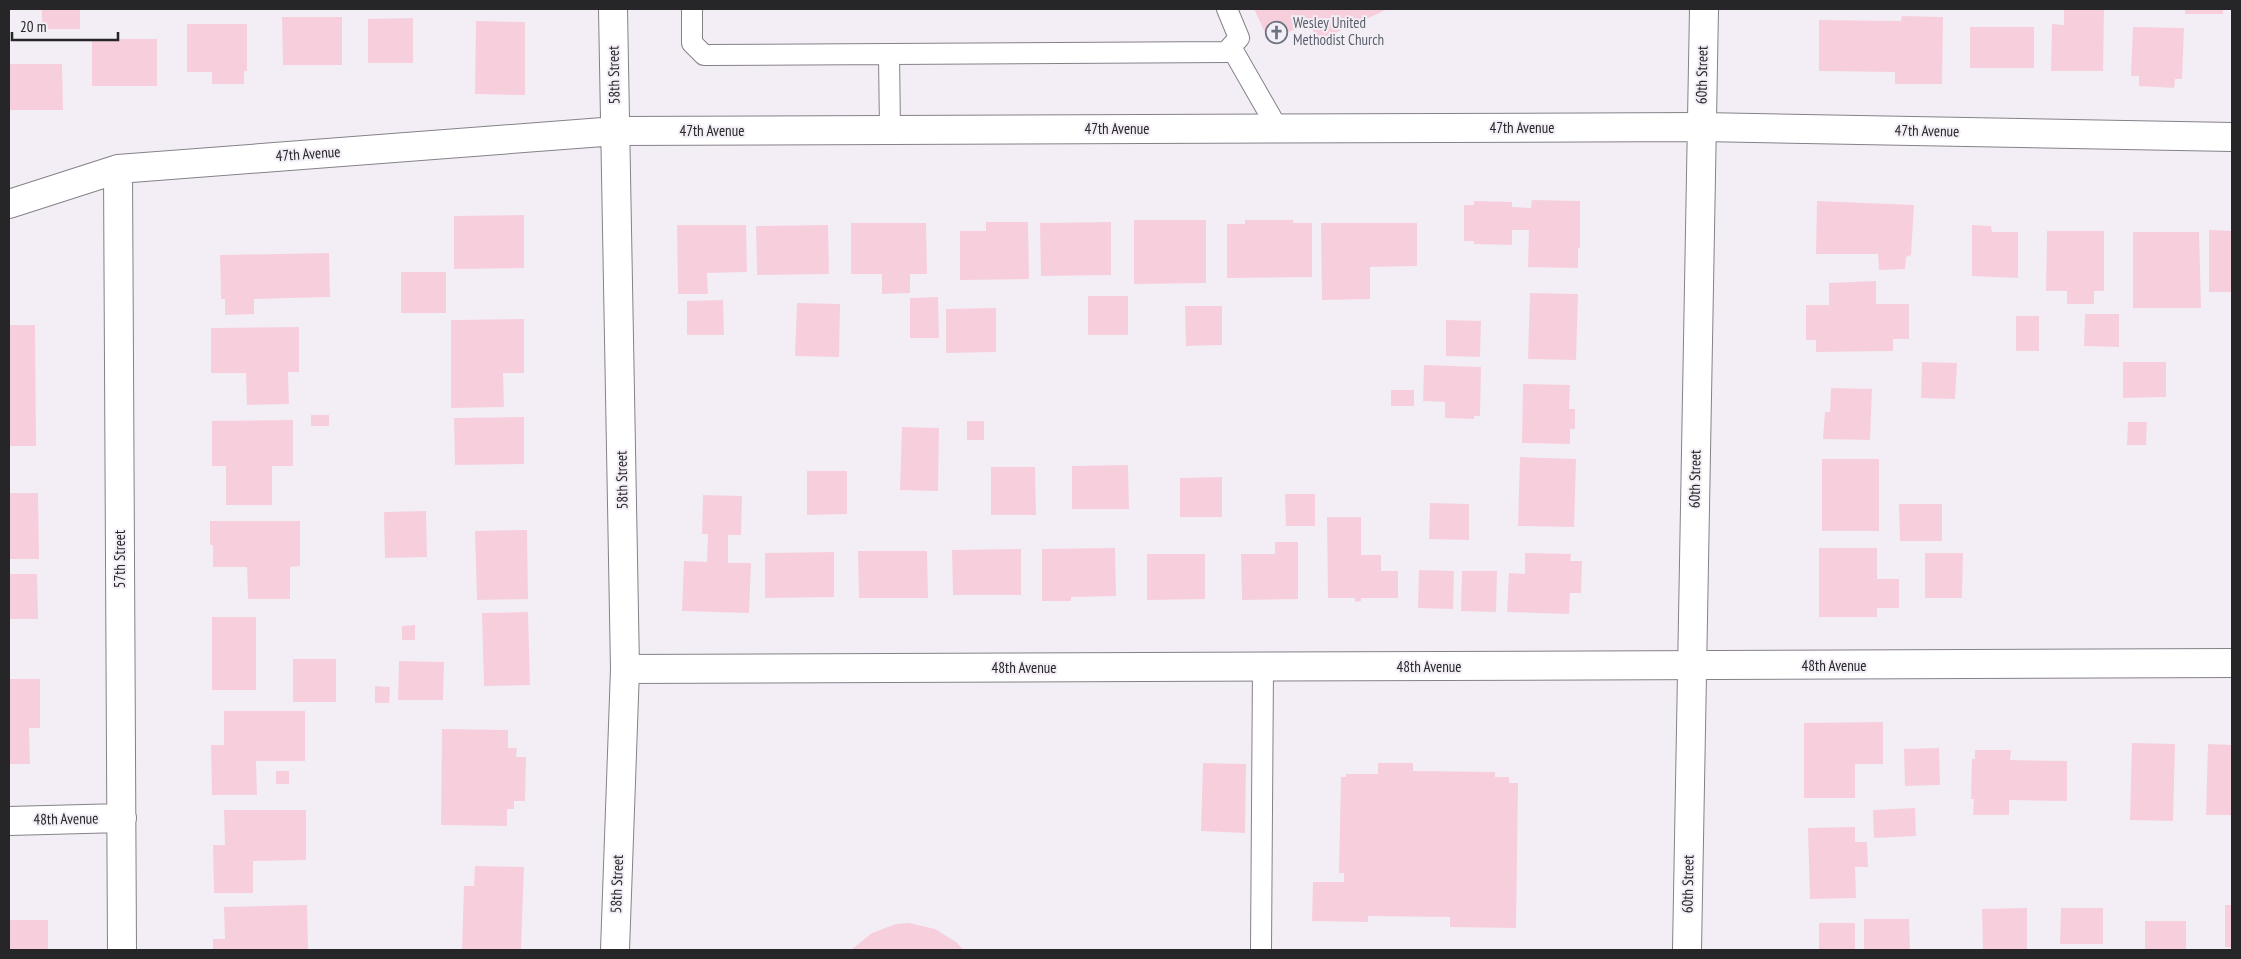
<svg xmlns="http://www.w3.org/2000/svg" width="2241" height="959" viewBox="0 0 2241 959" font-family="'PT Sans Narrow',sans-serif">
<style>
.building{fill:#f7cfdc}
.lines{fill:none;stroke-linecap:round;stroke-linejoin:round}
.service-casing{stroke:#858189;stroke-width:22}
.minor-casing{stroke:#858189;stroke-width:30}
.tertiary-casing{stroke:#858189;stroke-width:30}
.service{stroke:#fff;stroke-width:20}
.minor{stroke:#fff;stroke-width:28}
.tertiary{stroke:#fff;stroke-width:28}
.labels{text-anchor:middle;stroke-width:4;stroke-linejoin:round;paint-order:stroke}
.worship-label{font-size:15px;fill:#5b616d;stroke:#f3eef6;text-anchor:start}
.street-label{font-size:15px;fill:#262528;stroke:#f3eef6}
</style>
<rect width="100%" height="100%" fill="#f3eef6"/>
<path class="building" d="M42,9H80V29H42Z
M1254,9H1388L1318,41L1309,23L1269,41Z
M2064,9H2104L2103,71H2051L2052,24L2064,25Z
M2185,9H2223V14H2185Z
M1902,16L1943,17L1942,84H1895V72L1819,71V20L1901,21Z
M282,17H342V65H283Z
M413,18V63H368V19Z
M476,21L525,22V95L475,94Z
M187,24H247V71H244V84H212V72H187Z
M1970,27H2034V68H1970Z
M2133,27L2184,28L2182,79H2175L2174,88L2139,86V76H2131Z
M92,39H157V86H92Z
M9,64H62L63,110H9Z
M1532,200L1580,201V248H1578V268L1528,267L1529,230H1512V245L1474,244V241H1464V205H1474V201L1512,202V207L1531,208Z
M1817,201L1914,205L1911,255L1906,257L1905,269L1879,270L1878,254H1816Z
M524,215V268L454,269V216Z
M1134,220H1206V283L1134,284Z
M1245,220H1293V223H1312V277L1227,278V224H1245Z
M986,222H1028L1029,279L960,280V231H986Z
M1111,222V275L1041,276L1040,223Z
M851,223H926L927,274H910V293L882,294V274H851Z
M1321,223H1417V266L1370,267V299L1322,300Z
M677,225H746L747,272L707,273L708,294H678Z
M828,225L829,274L757,275L756,226Z
M1972,225L1991,226L1992,232H2018V278L1972,276Z
M2209,230L2232,231V292H2209Z
M2047,231H2104V291H2094V304H2067V291H2046Z
M2133,232H2199L2201,308H2133Z
M329,253L330,297L254,299V314L225,315V299H221L220,255Z
M401,272H446V313H401Z
M1876,281V304H1909V339H1893V351L1816,352V340H1806V305H1829V283Z
M1530,293L1578,294L1576,360L1528,359Z
M1088,296H1128V335H1088Z
M938,297L939,338H910V298Z
M723,300L724,335H687V301Z
M797,303L840,304L839,357L795,356Z
M1185,306H1222V345L1186,346Z
M996,308V352L946,353V309Z
M2085,314H2119V347L2084,346Z
M2016,316H2039V351H2016Z
M524,319V373H503L504,407L451,408V320Z
M1446,320L1481,321L1480,357L1446,356Z
M9,325H35L36,446H9Z
M299,327V372H288L289,404L247,405L246,373H211V328Z
M1922,362L1957,363L1955,399L1921,398Z
M2123,362H2166V397L2123,398Z
M1424,365L1481,367L1480,416H1474V419L1445,418V402L1423,401Z
M1523,384L1570,385L1569,409H1575V429H1570V444L1522,443Z
M1831,388L1872,389L1870,440L1823,439L1825,412H1830Z
M1391,390H1414V406H1391Z
M311,415H329V426H311Z
M524,417V464L455,465L454,418Z
M293,420V466H272V505H226V466H212V421Z
M967,421H984V440H967Z
M2128,422H2147L2146,445H2127Z
M902,427L939,428L938,491L900,490Z
M1520,457L1576,459L1574,527L1518,526Z
M1822,459H1879V531H1822Z
M1128,465L1129,509H1072V466Z
M991,467H1035L1036,515H991Z
M807,471H847V514L807,515Z
M1222,477V517H1180V478Z
M9,493H38L39,559H9Z
M1285,494H1315V526H1286Z
M703,495L742,496L741,535H728V563H751L749,613L682,611L684,561L707,562L708,534H702Z
M1430,503L1469,504V540L1429,539Z
M1899,504H1942V541H1900Z
M426,511L427,557L385,558L384,512Z
M1327,517H1361V555H1381V571H1398V598H1361V601L1355,602V598H1328Z
M210,521H300V566L290,567V599H248L247,567H213V545H210Z
M527,530L528,599L477,600L475,531Z
M1275,542H1298V599L1242,600L1241,554H1275Z
M1115,548L1116,596L1071,597V601H1042V549Z
M1819,548H1877V579H1899V608H1877V617H1819Z
M1021,549V595H953L952,550Z
M858,551H927L928,598H859Z
M834,552V597L765,598V553Z
M1525,553L1571,554L1570,561H1582L1581,593H1570L1569,614L1507,612L1509,573L1525,574Z
M1925,553H1963L1962,598H1925Z
M1147,554H1205V599L1147,600Z
M1419,570L1454,571L1453,609L1418,608Z
M1462,571H1497L1496,612L1461,611Z
M9,574H37L38,619H9Z
M528,612L530,685L484,686L482,613Z
M212,617H256V690H212Z
M415,625V640H402V626Z
M293,659H336V702H293Z
M399,661L444,662L443,700H398Z
M9,679H40V728H29L30,764H9Z
M375,686L390,687L389,703H375Z
M224,711H305V761H256L257,795H212L211,745H224Z
M1883,722V764H1855V798H1804V723Z
M442,729L508,730V748H517L516,757H526L525,801H514V809H507V826L441,825Z
M2132,743L2175,744L2173,821L2130,820Z
M2208,744L2232,745V815H2206Z
M1939,748L1940,785L1905,786L1904,749Z
M1975,750H2011L2010,760L2067,761V801L2009,800V815H1973L1974,799H1971L1972,759H1975Z
M1203,763L1246,764L1245,833L1201,831Z
M1378,763H1413V771L1495,772V777H1509V783H1518L1516,928L1450,927V917L1368,916V922L1312,921L1313,882H1344V873H1339L1341,777H1346V774H1378Z
M276,771H289V784H276Z
M1915,808L1916,836L1874,838L1873,810Z
M224,810H306V860L253,861V893H214L213,845H225Z
M1855,827V842H1867L1868,867H1855L1856,898L1810,899L1808,828Z
M475,866L524,867L521,950H462L464,886H474Z
M307,905L308,950H213V939H225L224,907Z
M2225,905H2232V948L2225,947Z
M2027,908V950H1983L1982,909Z
M2061,908H2103V944H2060Z
M1864,919H1909L1910,950H1864Z
M9,920H48V950H9Z
M2145,921H2186V950H2145Z
M909,923L935,929L956,942L964,950H851L872,933L896,924Z
M1819,923H1855V950H1819Z"/>
<g class="lines">
<defs>
<path id="service" d="M692,9V43L704,55L1226,52L1239,38L1227,9
M1231,47L1278,129
M889,55L890,130
M1261,950L1263,667"/>
<path id="minor" d="M613,9L625,669L615,950
M118,169L122,950
M9,204L118,169L616,131L1701,127L2232,137
M625,669L2232,663
M9,821L122,818"/>
<path id="tertiary" d="M1687,950L1704,9"/>
</defs>
<use href="#service" class="service-casing"/>
<use href="#minor" class="minor-casing"/>
<use href="#tertiary" class="tertiary-casing"/>
<use href="#service" class="service"/>
<use href="#minor" class="minor"/>
<use href="#tertiary" class="tertiary"/>
</g>
<defs>
<symbol id="church-ring" viewBox="-11 -11 22 22"><circle r="9.5" fill="#f3eef6" stroke="#6b7280" stroke-width="1.5"/><path d="M-1.2-6h2.4v3.5h3.3v2.4h-3.3V6h-2.4V-.1h-3.3v-2.4h3.3Z" fill="#6b7280"/></symbol>
</defs>
<g fill-rule="evenodd">
<use href="#church-ring" x="1264" y="20" width="25" height="25"/>
</g>
<g class="labels">
<g class="worship-label">
<text x="1293" y="28">Wesley United<tspan x="1293" dy="17">Methodist Church</tspan></text>
</g>
<g class="street-label">
<text transform="translate(614 75) rotate(-91)" y="5">58th Street</text>
<text transform="translate(1702 75) rotate(-89)" y="5">60th Street</text>
<text x="1522" y="133">47th Avenue</text>
<text x="1117" y="134">47th Avenue</text>
<text x="712" y="136">47th Avenue</text>
<text transform="translate(1927 131) rotate(1)" y="5">47th Avenue</text>
<text transform="translate(308 154) rotate(-4)" y="5">47th Avenue</text>
<text transform="translate(1695 479) rotate(-89)" y="5">60th Street</text>
<text transform="translate(622 480) rotate(-91)" y="5">58th Street</text>
<text transform="translate(120 559) rotate(-90)" y="5">57th Street</text>
<text x="1834" y="671">48th Avenue</text>
<text x="1429" y="672">48th Avenue</text>
<text x="1024" y="673">48th Avenue</text>
<text transform="translate(66 819) rotate(-1)" y="5">48th Avenue</text>
<text transform="translate(617 884) rotate(-88)" y="5">58th Street</text>
<text transform="translate(1688 884) rotate(-89)" y="5">60th Street</text>
</g>
</g>
<rect width="2241" height="959" fill="none" stroke="#262528" stroke-width="20"/>
<path d="M12 32v8h106v-8" fill="none" stroke="#262528" stroke-width="2.5"/>
<text x="20" y="32" font-size="15" fill="#262528" stroke="#f3eef6" stroke-width="4" paint-order="stroke">20 m</text>
</svg>
